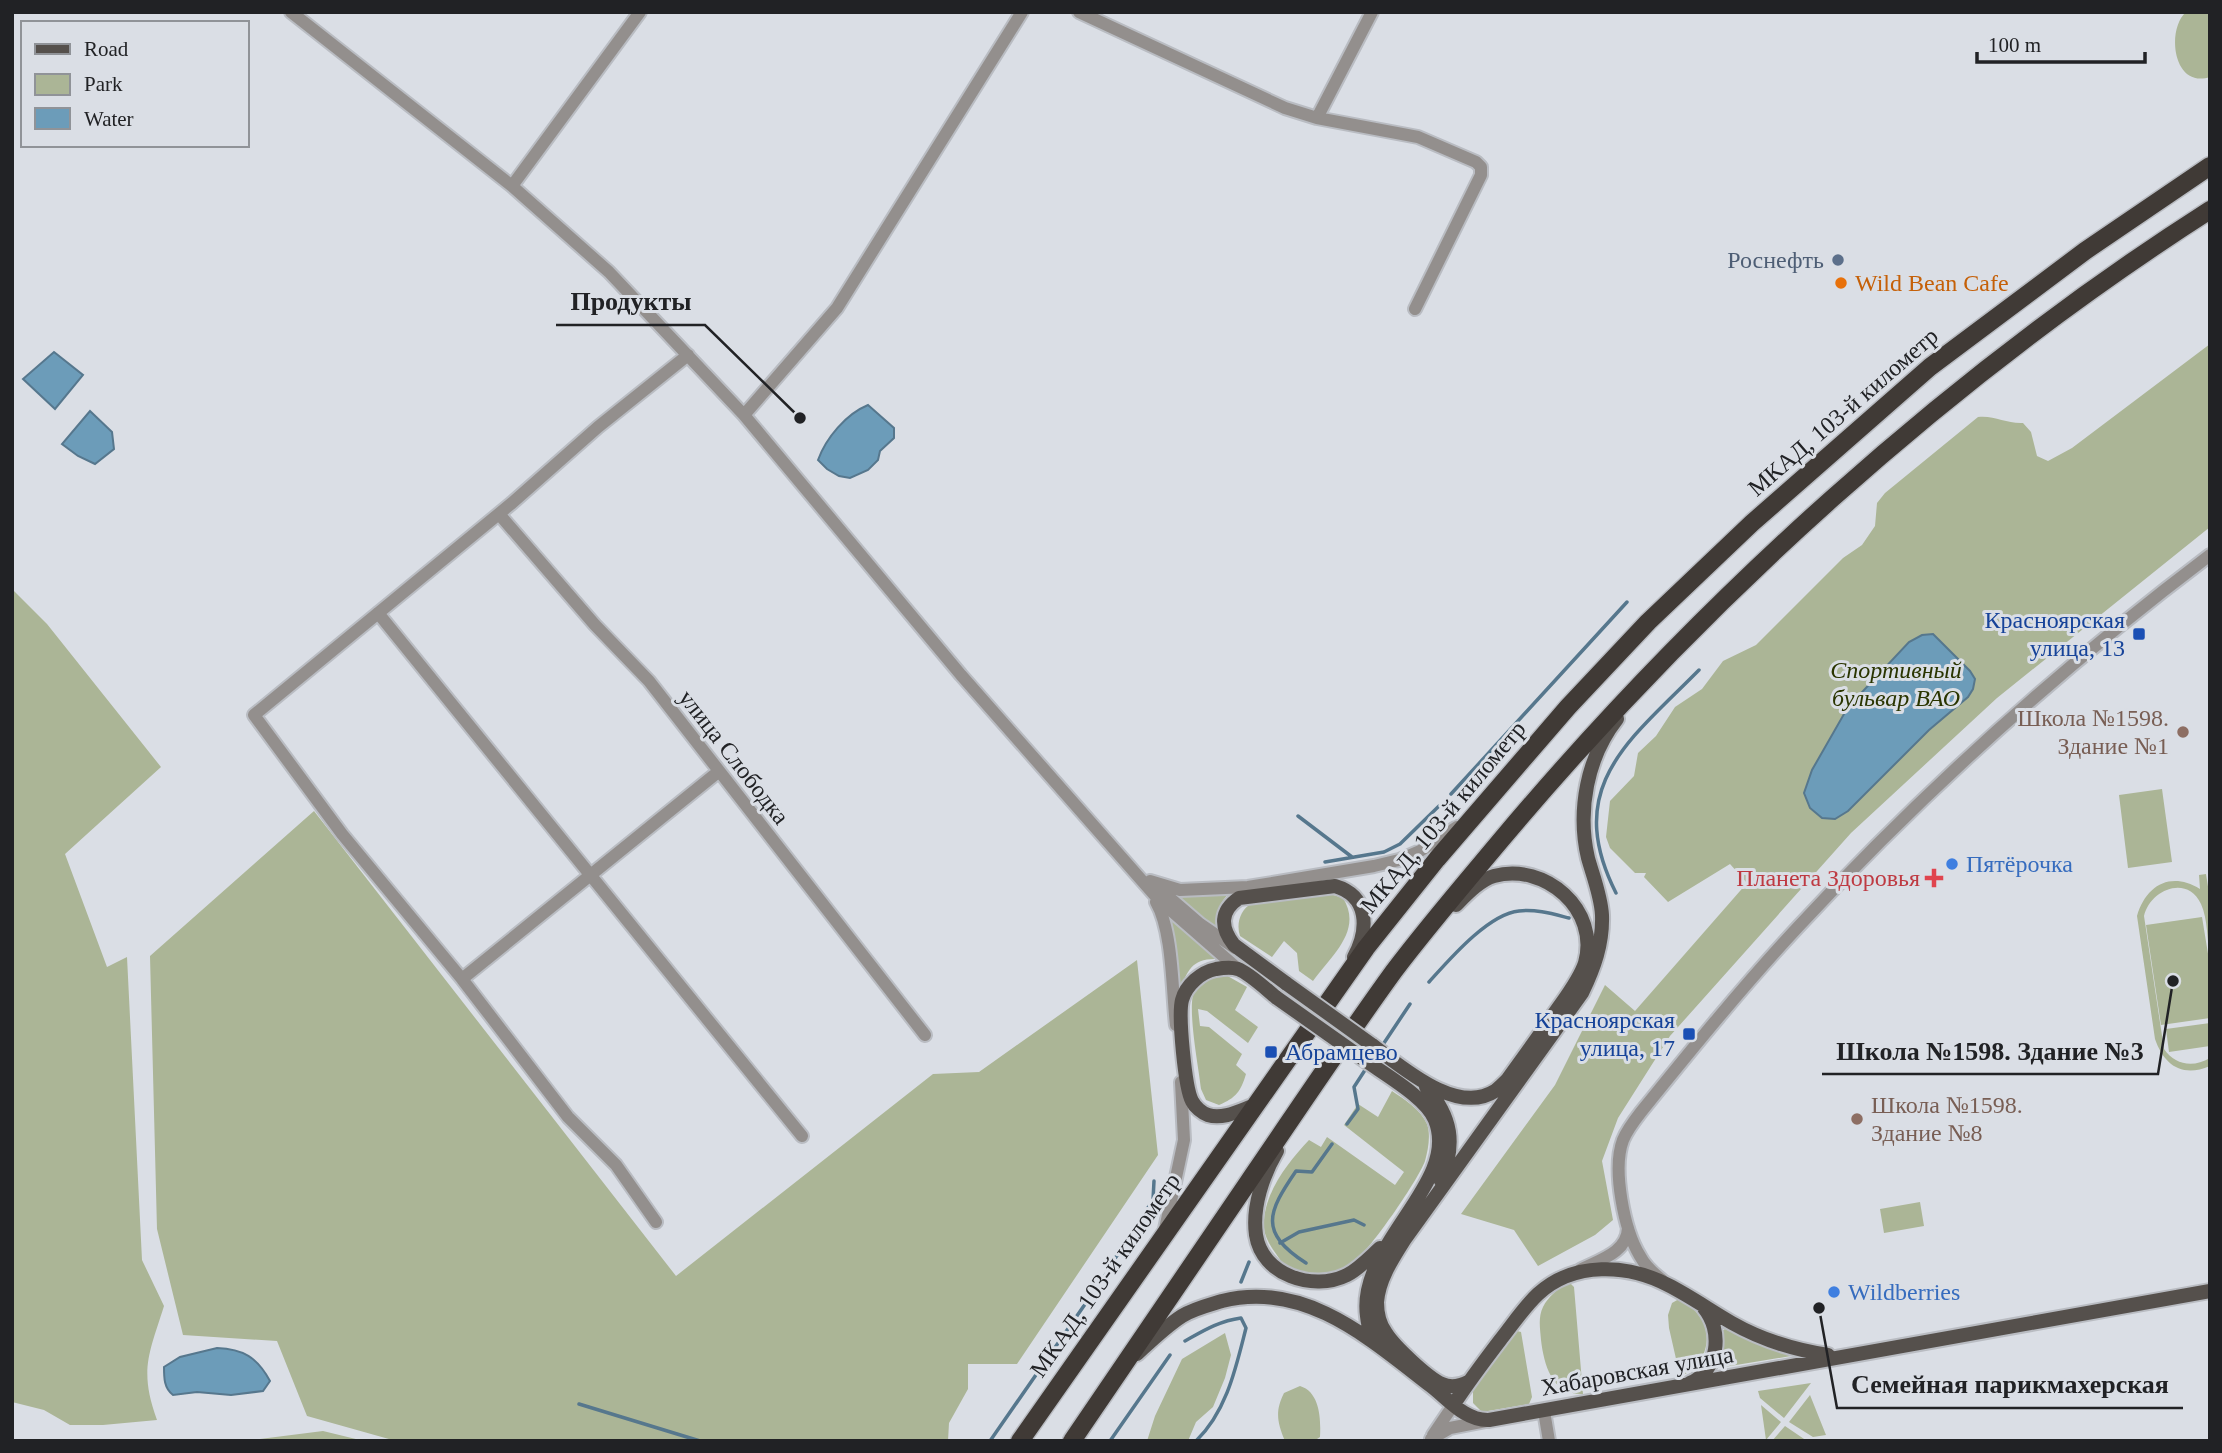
<svg xmlns="http://www.w3.org/2000/svg" width="2222" height="1453" viewBox="0 0 2222 1453" font-family="'Times New Roman',serif">
<style>
.green{fill:#abb596}
.water{fill:#6c9cb9;stroke:#56778d;stroke-width:2}
.lines{fill:none;stroke-linecap:round;stroke-linejoin:round}
.stream{stroke:#56778d;stroke-width:3.5}
.minor-casing{stroke:#b9bcc2;stroke-width:16}
.major-casing{stroke:#b9bcc2;stroke-width:18}
.highway-casing{stroke:#b9bcc2;stroke-width:21}
.minor{stroke:#938f8d;stroke-width:12}
.major{stroke:#55504c;stroke-width:14}
.highway{stroke:#403a36;stroke-width:18}
.major-bridge-casing{stroke:#b9bcc2;stroke-width:18;stroke-linecap:butt}
.major-bridge{stroke:#55504c;stroke-width:14}
.service-dot{fill:#5c6f8a;stroke:#dadee5;stroke-width:2.5}
.food-dot{fill:#e8710a;stroke:#dadee5;stroke-width:2.5}
.transit-dot{fill:#1a4fb4;stroke:#dadee5;stroke-width:2.5}
.education-dot{fill:#8d6e63;stroke:#dadee5;stroke-width:2.5}
.shop-dot{fill:#3f7fe0;stroke:#dadee5;stroke-width:2.5}
.health-dot{fill:#e0444e;stroke:#dadee5;stroke-width:2.5}
.labels{text-anchor:middle;stroke-width:6;stroke-linejoin:round;paint-order:stroke}
.service-label{font-size:24px;fill:#4e5e75;stroke:#dadee5;text-anchor:end}
.food-label{font-size:24px;fill:#c56008;stroke:#dadee5;text-anchor:start}
.street-label{font-size:24px;fill:#212225;stroke:#dadee5}
.transit-label{font-size:24px;fill:#164399;stroke:#dadee5;text-anchor:end}
.park-label{font-size:24px;font-style:italic;fill:#2a3500;stroke:#dadee5}
.education-label{font-size:24px;fill:#785e54;stroke:#dadee5;text-anchor:end}
.shop-label{font-size:24px;fill:#366cbe;stroke:#dadee5;text-anchor:start}
.health-label{font-size:24px;fill:#be3a42;stroke:#dadee5;text-anchor:end}
.leader{fill:none;stroke:#212225;stroke-width:2.5}
.callout-dot{fill:#212225;stroke:#dadee5;stroke-width:2.5}
.callout-label{font-size:26px;text-anchor:middle;font-weight:bold;fill:#212225;stroke:#dadee5;stroke-width:6;stroke-linejoin:round;paint-order:stroke}
</style>
<rect width="100%" height="100%" fill="#dadee5"/>
<path class="green" d="M2186,12L2210,14V77C2173,89 2166,30 2186,12Z
M2210,344V527L1997,698L1851,833L1670,1036L1618,1118L1602,1161L1613,1220L1595,1235L1538,1266L1514,1230L1461,1214L1555,1085L1605,985L1635,1011L1747,883L1730,864L1668,902L1644,877L1646,873H1635L1610,848L1606,837L1610,801L1634,776L1638,753L1656,736L1675,707L1702,689L1723,661L1756,645L1843,558L1862,545L1875,526L1877,503L1885,493L1978,417C1994,415 2007,424 2023,423L2031,432L2037,456L2048,461L2072,448Z
M12,589L47,624L161,767L65,854L107,967L127,957L142,1260L164,1306C149,1354 139,1370 157,1420L103,1425H70L44,1410L12,1402Z
M2162,789L2172,862L2128,868L2119,795Z
M314,811L676,1276L933,1074L979,1072L1137,960L1158,1155L1017,1364H968V1389L949,1423L948,1441H396L307,1416L277,1341L183,1335L157,1229L150,956Z
M2206,874L2210,899V958C2207,941 2208,919 2201,904C2187,874 2150,890 2144,916L2164,1049C2175,1065 2193,1068 2210,1058V1066C2182,1078 2164,1065 2155,1039L2137,916C2146,885 2171,871 2200,889L2199,875Z
M1230,892C1219,904 1215,913 1216,929L1173,897L1214,895Z
M1330,894L1343,898C1363,930 1332,955 1313,981L1299,971L1297,953L1284,941L1272,957L1240,936C1236,924 1240,910 1252,903C1263,897 1314,895 1330,894Z
M1168,914L1218,959C1191,958 1189,970 1178,992Z
M2202,917L2210,966V1018L2161,1025L2146,925Z
M1224,974L1247,987L1235,1010L1258,1027L1248,1043L1207,1011L1198,1009L1200,1026L1209,1027L1242,1054L1236,1065L1246,1074C1241,1091 1236,1098 1219,1105L1206,1100L1201,1089C1199,1068 1186,1005 1195,989C1201,979 1214,976 1224,974Z
M2210,1023V1046L2169,1052L2166,1029Z
M1392,1091C1404,1099 1421,1110 1427,1124C1431,1135 1428,1150 1425,1161C1418,1180 1374,1244 1358,1258C1349,1265 1336,1273 1325,1275C1309,1279 1292,1273 1281,1261C1274,1251 1265,1240 1264,1228C1262,1195 1288,1162 1309,1140L1321,1147L1327,1137L1395,1185L1404,1172L1344,1125L1358,1104L1378,1117Z
M1920,1202L1924,1226L1884,1233L1880,1209Z
M1567,1284H1571L1574,1287L1583,1394C1552,1395 1544,1365 1541,1340C1540,1328 1538,1317 1543,1307C1548,1297 1557,1289 1567,1284Z
M1679,1299C1687,1304 1695,1309 1700,1317C1714,1337 1705,1366 1683,1375L1679,1372L1669,1328L1668,1315L1672,1303Z
M1725,1329L1765,1347L1791,1354V1356L1718,1368L1723,1350L1722,1331Z
M1517,1331L1521,1332L1532,1397L1529,1404L1482,1412L1473,1403V1390Z
M1225,1333L1231,1355L1225,1378L1213,1407L1196,1422L1188,1441H1147L1155,1416L1182,1359Z
M1811,1383L1784,1418L1760,1398L1758,1391Z
M1300,1386C1320,1392 1321,1419 1320,1437L1314,1441H1285C1277,1422 1275,1411 1284,1393Z
M1810,1395L1826,1435L1813,1437L1789,1422Z
M1761,1405L1781,1422L1766,1440Z
M1785,1426L1807,1441H1772Z
M323,1431L364,1441H245Z"/>
<path class="water" d="M54,352L83,375L55,409L23,379Z
M868,405L894,428V438L880,451L878,460L868,470L850,478L839,476L827,469L818,460C826,438 846,414 868,405Z
M90,411L112,432L114,449L95,464L78,456L62,444Z
M1933,634L1970,671L1975,679L1973,689L1968,697L1929,730L1848,811L1835,819L1822,818L1810,808L1804,793L1812,770L1848,707L1909,642L1922,635Z
M217,1348C243,1349 257,1357 270,1381L263,1391L231,1395L197,1392L173,1395C164,1388 164,1378 164,1367L180,1357Z"/>
<g class="lines">
<path class="stream" d="M1451,794L1627,602
M1298,816L1352,857
M1325,862L1384,852L1400,844L1439,806
M1616,893C1562,786 1630,740 1699,670
M1429,982C1449,960 1488,914 1519,911C1536,909 1553,914 1569,918
M1382,1046L1410,1004
M1347,1124L1358,1109L1354,1087L1367,1067
M1280,1243L1299,1232L1354,1220L1364,1225
M1114,1260L1153,1200L1154,1181
M1306,1263C1258,1232 1268,1212 1296,1171L1312,1172L1332,1144
M1241,1282L1249,1262
M1185,1341C1203,1331 1219,1321 1241,1318L1246,1328C1236,1367 1227,1411 1196,1441
M579,1404L700,1441
M990,1441L1106,1274
M1110,1441L1170,1355"/>
<defs>
<path id="minor" d="M291,12L512,186L609,272L744,415L961,675L1159,900L1238,969
M1079,12L1285,108L1317,118L1418,137L1476,162L1481,167V175L1415,309
M1317,118L1372,12
M512,186L640,12
M744,415L837,308L1022,12
M499,514L595,625L649,681L925,1035
M378,613L802,1136
M1150,881L1180,890L1248,887L1374,866L1399,860L1420,851L1457,827
M1156,886L1200,924L1235,948
M1156,902C1173,931 1172,992 1176,1025
M462,979L718,772
M656,1222L616,1165L568,1117L462,979L342,834L254,715L512,503L598,427L688,355
M1165,1229L1184,1140L1181,1082
M1580,1270C1599,1260 1627,1253 1628,1228
M1662,1280C1653,1273 1645,1266 1640,1256C1624,1230 1612,1169 1623,1140C1627,1130 1634,1121 1641,1112C1692,1049 1743,986 1798,927C1924,791 2062,667 2210,555
M1544,1411L1549,1441
M1433,1435L1454,1404
M1431,1439L1450,1428L1486,1421"/>
<path id="major" d="M1287,984L1234,945C1220,927 1220,911 1239,898L1335,886C1369,896 1369,929 1354,957
M1372,1045C1401,1066 1456,1116 1495,1091C1499,1088 1504,1083 1507,1080C1523,1058 1539,1036 1554,1014C1565,998 1579,981 1585,963C1600,910 1545,862 1494,876C1480,880 1466,895 1456,905
M1362,1058C1382,1073 1426,1097 1435,1120C1461,1183 1357,1244 1367,1316C1368,1326 1371,1337 1379,1344
M1426,1087C1452,1117 1456,1144 1441,1181
M1255,1105C1241,1110 1223,1120 1208,1115C1202,1113 1195,1107 1192,1101C1185,1088 1178,1015 1182,1000C1186,985 1201,972 1216,969C1222,968 1232,967 1238,969C1249,973 1267,990 1277,998
M1277,1151C1263,1175 1252,1207 1256,1235C1262,1275 1313,1292 1347,1275C1359,1269 1370,1257 1380,1248
M1408,1234C1395,1255 1379,1277 1377,1302C1377,1313 1380,1325 1386,1333C1394,1346 1428,1378 1442,1384C1451,1388 1460,1386 1468,1382
M1405,1239L1582,993C1594,968 1603,944 1602,915C1601,896 1593,876 1588,858C1577,811 1587,757 1617,719
M1137,1354C1152,1340 1165,1327 1182,1316C1193,1309 1209,1305 1222,1301C1305,1280 1370,1339 1431,1386C1448,1399 1465,1421 1489,1420L2210,1291
M1690,1383C1719,1370 1723,1331 1704,1308
M1454,1404C1469,1381 1485,1360 1501,1339C1513,1324 1524,1307 1538,1294C1574,1261 1628,1264 1668,1285C1690,1296 1711,1311 1732,1323C1762,1340 1795,1350 1828,1355"/>
<path id="highway" d="M1020,1441L1366,948L1437,859L1568,707L1648,622L1752,523L1930,367L2085,251L2210,166
M1072,1441C1131,1354 1190,1267 1249,1181C1297,1111 1344,1040 1394,971C1428,926 1465,883 1501,840C1702,601 1947,378 2210,210"/>
</defs>
<use href="#minor" class="minor-casing"/>
<use href="#major" class="major-casing"/>
<use href="#highway" class="highway-casing"/>
<use href="#minor" class="minor"/>
<use href="#major" class="major"/>
<use href="#highway" class="highway"/>
<defs>
<path id="major-bridge" d="M1287,984L1372,1045
M1277,998L1362,1058"/>
</defs>
<use href="#major-bridge" class="major-bridge-casing"/>
<use href="#major-bridge" class="major-bridge"/>
</g>
<circle class="service-dot" cx="1838" cy="260" r="7"/>
<circle class="food-dot" cx="1841" cy="283" r="7"/>
<g class="transit-dot">
<rect x="2132" y="627" width="14" height="14" rx="3.5"/>
<rect x="1682" y="1027" width="14" height="14" rx="3.5"/>
<rect x="1264" y="1045" width="14" height="14" rx="3.5"/>
</g>
<g class="education-dot">
<circle cx="2183" cy="732" r="7"/>
<circle cx="1857" cy="1119" r="7"/>
</g>
<g class="shop-dot">
<circle cx="1952" cy="864" r="7"/>
<circle cx="1834" cy="1292" r="7"/>
</g>
<path class="health-dot" d="M1930.5 867.5h7v7h7v7h-7v7h-7v-7h-7v-7h7z"/>
<g class="labels">
<g class="service-label">
<text x="1824" y="268">Роснефть</text>
</g>
<g class="food-label">
<text x="1855" y="291">Wild Bean Cafe</text>
</g>
<g class="street-label">
<text transform="translate(1843 412) rotate(-41)" y="8">МКАД, 103-й километр</text>
<text transform="translate(734 757) rotate(52)" y="8">улица Слободка</text>
<text transform="translate(1443 817) rotate(-50)" y="8">МКАД, 103-й километр</text>
<text transform="translate(1105 1275) rotate(-55)" y="8">МКАД, 103-й километр</text>
<text transform="translate(1637 1371) rotate(-10)" y="8">Хабаровская улица</text>
</g>
<g class="transit-label">
<text x="2125" y="628">Красноярская<tspan x="2125" dy="28">улица, 13</tspan></text>
<text x="1675" y="1028">Красноярская<tspan x="1675" dy="28">улица, 17</tspan></text>
<text x="1285" y="1060" text-anchor="start">Абрамцево</text>
</g>
<g class="park-label">
<text x="1896" y="678">Спортивный<tspan x="1896" dy="28">бульвар ВАО</tspan></text>
</g>
<g class="education-label">
<text x="2169" y="726">Школа №1598.<tspan x="2169" dy="28">Здание №1</tspan></text>
<text x="1871" y="1113" text-anchor="start">Школа №1598.<tspan x="1871" dy="28">Здание №8</tspan></text>
</g>
<g class="shop-label">
<text x="1966" y="872">Пятёрочка</text>
<text x="1848" y="1300">Wildberries</text>
</g>
<g class="health-label">
<text x="1920" y="886">Планета Здоровья</text>
</g>
</g>
<path class="leader" d="M800 418L705 325H556M2173 981L2158 1074H1822M1819 1308L1837 1408H2183"/>
<g class="callout-dot">
<circle cx="800" cy="418" r="7"/>
<circle cx="2173" cy="981" r="7"/>
<circle cx="1819" cy="1308" r="7"/>
</g>
<g class="callout-label">
<text x="631" y="310">Продукты</text>
<text x="1990" y="1060">Школа №1598. Здание №3</text>
<text x="2010" y="1393">Семейная парикмахерская</text>
</g>
<rect width="2222" height="1453" fill="none" stroke="#212225" stroke-width="28"/>
<rect x="21" y="21" width="228" height="126" fill="#dadee5" stroke="#909398" stroke-width="2"/>
<rect x="35" y="44" width="35" height="10" fill="#55504c" stroke="#909398" stroke-width="2"/>
<text x="84" y="56" font-size="21" fill="#212225">Road</text>
<rect x="35" y="74" width="35" height="21" fill="#abb596" stroke="#909398" stroke-width="2"/>
<text x="84" y="91" font-size="21" fill="#212225">Park</text>
<rect x="35" y="108" width="35" height="21" fill="#6c9cb9" stroke="#909398" stroke-width="2"/>
<text x="84" y="126" font-size="21" fill="#212225">Water</text>
<path d="M1977 52v10h168v-10" fill="none" stroke="#212225" stroke-width="3.5"/>
<text x="1988" y="52" font-size="21" fill="#212225" stroke="#dadee5" stroke-width="5" paint-order="stroke">100 m</text>
</svg>
